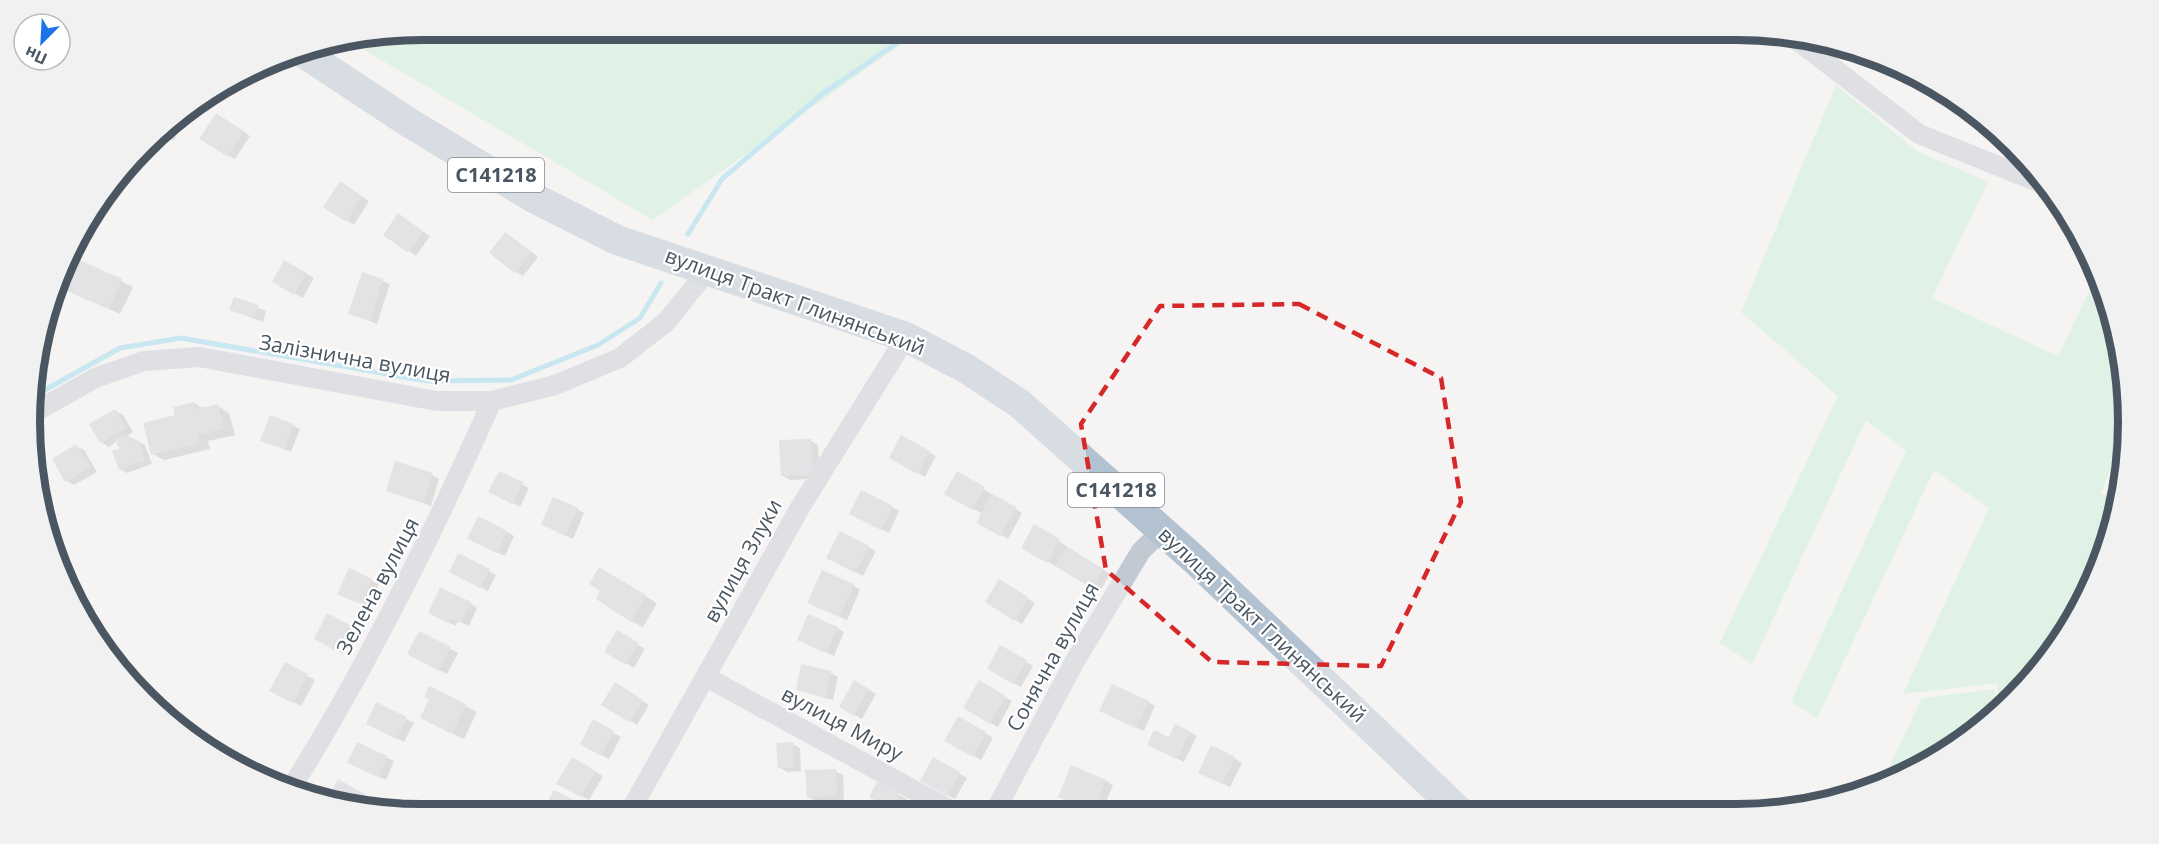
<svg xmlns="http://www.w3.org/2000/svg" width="2159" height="844" viewBox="0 0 2159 844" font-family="'Open Sans',sans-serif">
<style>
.green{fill:#c3f1d5}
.shadow{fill:#0003}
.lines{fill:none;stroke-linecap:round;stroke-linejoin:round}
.stream{stroke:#90daee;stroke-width:5}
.building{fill:#cdcfd5}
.minor{stroke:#c1cad2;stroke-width:20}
.primary{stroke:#b3c2d1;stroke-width:30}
.marked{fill:none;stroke:#d62828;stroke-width:4.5;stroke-dasharray:12 8;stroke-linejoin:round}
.labels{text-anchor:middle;stroke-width:4.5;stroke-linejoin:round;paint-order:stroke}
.shield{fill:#fff;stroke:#808990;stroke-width:1.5}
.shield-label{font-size:20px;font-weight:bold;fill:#4a5661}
.street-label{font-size:21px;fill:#4a5661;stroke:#fff}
.rim{fill:none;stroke:#4a5661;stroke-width:8}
</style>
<rect width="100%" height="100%" fill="#f5f3f3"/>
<path class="green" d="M422,30H921L653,220L351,42Z
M1836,85L1917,151L1988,182L1932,298L2058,356L2098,273L2108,296L2126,371L2127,427L2101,493L2119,502L2116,524L2063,639L2001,711L1997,683L1903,694L1989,508L1934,470L1817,718L1791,702L1906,451L1866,420L1752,664L1720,643L1838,396L1741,312Z
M1995,689L1993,718L1910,774L1882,782L1922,698Z"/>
<path class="shadow" d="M185,115L174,141L159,133L164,127Z
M224,119L250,136L235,159L227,155Z
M348,188L369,201L354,225L346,220Z
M107,196L113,200L102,219L92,214Z
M406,220L430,236L416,256L409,251Z
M513,238L538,257L523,276L516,272Z
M285,262L314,278L303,298L274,282Z
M363,274L390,284L377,324L350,313Z
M121,281L133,287L120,314L79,296Z
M234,299L266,311L263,322L231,310Z
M194,403L204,409L218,406L229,413L235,435L208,441L210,449L164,460L153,454L177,416Z
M115,411L123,415L133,432L127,436L145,445L152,464L127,473L120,469L121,450L117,441L109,447L101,442Z
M292,425L300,429L291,452L262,440Z
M902,437L936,456L925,477L891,457Z
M811,441L818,445L820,478L790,480L782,475Z
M76,446L84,450L97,472L74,485L67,481Z
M958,473L1022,513L1008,539L978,522L983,514L946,494Z
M432,475L439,479L431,506L388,490Z
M522,484L529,488L520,507L496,494Z
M892,507L899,511L889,533L858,517Z
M577,509L584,513L573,539L550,528Z
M1035,526L1110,574L1100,591L1023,548Z
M507,532L514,536L505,556L476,542Z
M868,547L876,551L863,576L836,562Z
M599,569L657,603L643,627L631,621L602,591Z
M350,570L379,584L369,607L346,597Z
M489,571L496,575L488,591L458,576Z
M999,581L1035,603L1022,624L987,602Z
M853,585L860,590L847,620L816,606Z
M470,603L477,608L469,626L458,621L456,626L437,617Z
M328,616L356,631L344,654L316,639Z
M837,628L844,632L834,656L806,644Z
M617,632L645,649L634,668L606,651Z
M93,633L122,653L116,661L96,639Z
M420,633L458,653L447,674L416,658Z
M1001,647L1033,666L1021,687L989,669Z
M285,664L315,680L301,706L271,690Z
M831,673L838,677L833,700L797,690Z
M855,682L876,694L862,719L841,707Z
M979,683L1012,701L998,727L965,708Z
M615,684L649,705L637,725L603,704Z
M430,688L477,712L464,739L433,724Z
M1148,702L1155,706L1144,731L1109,714Z
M377,704L414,723L404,742L375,727Z
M958,718L993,738L981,760L946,740Z
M594,722L621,737L609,759L582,743Z
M1189,732L1197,736L1184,762L1156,749L1170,739Z
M357,744L394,761L386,780L356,767Z
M792,744L800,748L801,771L787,772L779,767Z
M1234,758L1242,763L1230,787L1207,776Z
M572,759L603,776L589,800L558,783Z
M934,759L967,778L955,799L922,781Z
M835,771L843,775L844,800L816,801L808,797Z
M1106,781L1113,785L1102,812L1067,800Z
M339,782L375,802L372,807L328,802Z
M878,784L907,799L900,812L879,801Z
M555,792L585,808L582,814H543Z"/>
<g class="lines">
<path class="stream" d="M688,234L722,179L822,94L916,30
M34,396L120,348L181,338L427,381L511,380L598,345L640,318L661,283"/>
</g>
<path class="building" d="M216,113L244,131L227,156L199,139Z
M174,121L166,138L158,134L164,127Z
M340,181L362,196L346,222L323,207Z
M398,213L423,231L408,253L383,235Z
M505,232L531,252L515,273L489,253Z
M79,260L122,279L109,309L65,290Z
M284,260L307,273L294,295L272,282Z
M362,272L383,279L370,321L348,314Z
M234,297L259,305L255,318L229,310Z
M194,402L196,409L218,404L224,428L198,435L199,443L151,455L143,423L175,415L173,407Z
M115,409L126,428L100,443L89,424Z
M270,415L293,424L284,449L260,441Z
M128,434L131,442L138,439L145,460L119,470L112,451L119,449L115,439Z
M901,435L930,451L917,474L889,458Z
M811,439L813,475L781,476L779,440Z
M76,444L90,467L65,482L52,459Z
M395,461L433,473L423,503L386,491Z
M499,471L523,482L512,504L488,492Z
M957,471L985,487L973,510L944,494Z
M861,490L893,506L881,530L849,514Z
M992,494L1016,507L1000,536L976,523Z
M553,497L578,508L565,536L541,524Z
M478,516L507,531L497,553L467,539Z
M1034,524L1060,539L1047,563L1021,548Z
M840,531L869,546L855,573L826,558Z
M1067,547L1103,569L1092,588L1055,566Z
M458,553L490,569L480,588L449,572Z
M599,567L646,595L631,622L596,599L600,591L589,584Z
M349,568L372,579L361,604L337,594Z
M822,570L854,584L839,617L807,603Z
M999,579L1028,597L1014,621L985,602Z
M440,587L471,602L461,623L450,618L448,623L428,613Z
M327,613L350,625L336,651L314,639Z
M808,614L838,627L826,653L797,640Z
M617,630L639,643L626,665L604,652Z
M93,631L116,648L111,655L96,639Z
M419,631L451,647L439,671L407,654Z
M1000,645L1027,660L1013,684L987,669Z
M285,662L308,674L293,703L269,691Z
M801,664L831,671L826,697L796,690Z
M854,680L869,689L854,716L839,707Z
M979,680L1006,696L990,724L963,708Z
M615,682L643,700L629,722L601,705Z
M1112,684L1149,701L1136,728L1099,711Z
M429,686L466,704L452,734L420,718L429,699L424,697Z
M376,702L407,717L396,739L366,724Z
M958,716L986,732L973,757L944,741Z
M593,719L614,731L601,756L580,744Z
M1175,724L1190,731L1177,759L1147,745L1154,730L1169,737Z
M357,742L387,756L378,777L347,763Z
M793,742L794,768H778L776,743Z
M1211,745L1235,757L1222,784L1198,773Z
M572,757L596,771L581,797L556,784Z
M933,757L960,772L947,796L920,781Z
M1071,765L1106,780L1093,811L1058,797Z
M836,769L837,796L807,798L805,770Z
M338,779L368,796L363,806L326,801Z
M877,782L900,793L892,809L869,797Z
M554,790L578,802L572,814H541Z"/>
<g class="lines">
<path class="minor" d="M1793,37L1919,134L2048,186
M35,412L95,378L144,361L199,357L437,401H492L555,385L620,358L666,322L708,270
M706,677L956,813
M292,787C369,663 433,534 492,401
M629,813L801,506L906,337
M994,813L1075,661L1141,551L1162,531"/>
<path class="primary" d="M299,50L408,122L532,197L617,240L906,337L967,369L1020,404L1195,560L1459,811"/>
</g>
<path d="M0 0H2159V844H0ZM1299,304L1441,378L1461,502L1381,666L1212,662L1106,570L1081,424L1160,306Z" fill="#f5f3f3" fill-opacity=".55" fill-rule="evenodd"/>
<path class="marked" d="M1299,304L1441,378L1461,502L1381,666L1212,662L1106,570L1081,424L1160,306Z"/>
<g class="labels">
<g class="shield">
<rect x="448" y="158" width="96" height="34" rx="4.5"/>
<rect x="1068" y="473" width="96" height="34" rx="4.5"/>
</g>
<g class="shield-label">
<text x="496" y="182">С141218</text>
<text x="1116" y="497">С141218</text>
</g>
<g class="street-label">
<text transform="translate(795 302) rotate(20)" y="7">вулиця Тракт Глинянський</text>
<text transform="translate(355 359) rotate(10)" y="7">Залізнична вулиця</text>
<text transform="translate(743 561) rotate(-61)" y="7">вулиця Злуки</text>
<text transform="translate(378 586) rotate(-62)" y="7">Зелена вулиця</text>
<text transform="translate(1262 625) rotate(43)" y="7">вулиця Тракт Глинянський</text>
<text transform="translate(1053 657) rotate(-61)" y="7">Сонячна вулиця</text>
<text transform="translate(842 724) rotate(28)" y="7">вулиця Миру</text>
</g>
</g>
<path d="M0 0H2159V844H0ZM422 40H1736A382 382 0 0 1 2118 422V422A382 382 0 0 1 1736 804H422A382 382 0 0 1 40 422V422A382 382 0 0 1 422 40Z" fill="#f1f1f2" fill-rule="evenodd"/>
<path class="rim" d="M422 40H1736A382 382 0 0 1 2118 422V422A382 382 0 0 1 1736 804H422A382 382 0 0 1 40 422V422A382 382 0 0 1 422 40Z"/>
<g transform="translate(42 42) rotate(204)"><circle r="28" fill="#ffffff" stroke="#b7bbc0" stroke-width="1.5"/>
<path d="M0-4.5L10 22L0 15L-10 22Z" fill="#1a73e8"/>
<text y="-9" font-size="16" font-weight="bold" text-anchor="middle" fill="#4a5661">Пн</text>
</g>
</svg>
